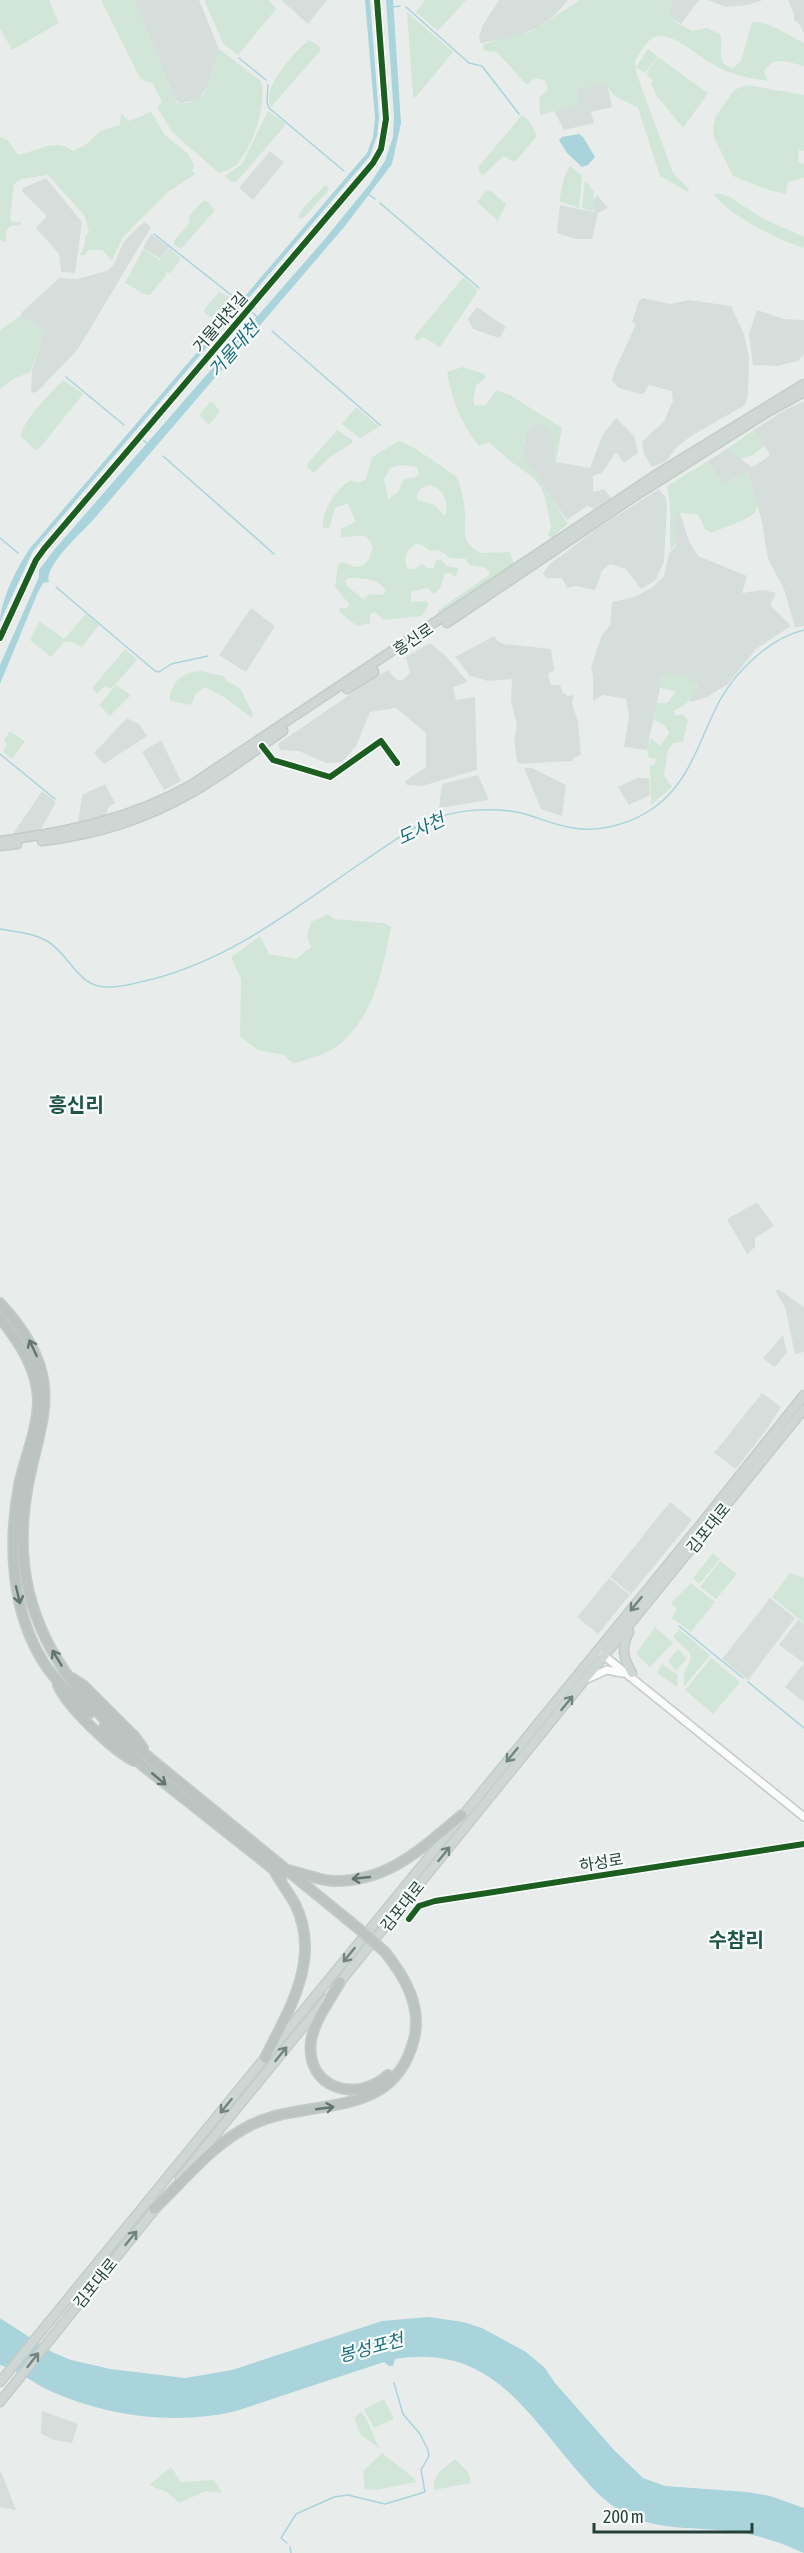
<svg xmlns="http://www.w3.org/2000/svg" width="804" height="2553" viewBox="0 0 804 2553" font-family="'Asap Condensed','Noto Sans KR',sans-serif">
<style>
.built{fill:#d6dedb}
.green{fill:#d1e6d8;fill-rule:evenodd}
.water{fill:#a9d4db}
.lines{fill:none;stroke-linecap:round;stroke-linejoin:round}
.stream{stroke:#a9d4db;stroke-width:1.5}
.minor-casing{stroke:#c5cac8;stroke-width:10}
.major-casing{stroke:#c3ccc9;stroke-width:11}
.highway-casing{stroke:#c3ccc9;stroke-width:12}
.minor{stroke:#fcfcfc;stroke-width:7}
.major{stroke:#cfd7d5;stroke-width:8}
.highway{stroke:#bcc4c2;stroke-width:9}
.highway-bridge-casing{stroke:#c3ccc9;stroke-width:12;stroke-linecap:butt}
.highway-bridge{stroke:#bcc4c2;stroke-width:9}
.cycleway-casing{stroke:#f7fbf9;stroke-width:10}
.cycleway{stroke:#1b5e20;stroke-width:6}
.oneway{stroke:#617670}
.oneway2{stroke:#718580}
.labels{text-anchor:middle;stroke-width:4.5;stroke-linejoin:round;paint-order:stroke}
.street-label{font-size:16px;fill:#24423a;stroke:#f7fbf9}
.water-label{font-size:18px;font-style:italic;fill:#1c6f80;stroke:#f7fbf9}
.quarter-label{font-size:20px;font-weight:bold;fill:#1f5548;stroke:#f7fbf9}
</style>
<rect width="100%" height="100%" fill="#e8edeb"/>
<path class="built" d="M134,0H199L219,49L209,85L198,100L180,103L175,100Z
M281,0H327L308,24Z
M499,0H568L556,14L537,28L516,37L480,43L479,36L483,25Z
M671,0H699L681,24L669,17Z
M707,0H763L747,5L726,7Z
M788,0H804V33L799,24L794,20V14Z
M600,84H607L612,107L591,112L594,123L564,130L554,111L579,105L576,89Z
M270,151L284,162L253,200L239,188Z
M46,178L82,222L75,273L61,272L59,254L36,228L47,216L22,191L23,188Z
M597,195L608,208L598,213L592,239H576L557,233L560,205L594,212L593,202Z
M144,222L151,227L78,349L37,392L31,393L32,369L45,331L20,316L22,312L59,278L77,279L107,271L114,264L124,241Z
M151,234L169,247L161,259L143,248Z
M643,298L670,304L689,300L731,306L744,334L749,357L748,395L745,405L691,436L677,447L665,462L652,467L644,454L642,442L664,421L673,401L672,391L649,385L643,394H640L619,388L612,381L614,372L636,324L632,322L639,301Z
M477,307L506,327L499,338L473,329L468,319Z
M757,310L784,319L804,320V354L798,361L777,366L753,365L749,334Z
M804,401V626L795,627L784,589L768,559L762,522L747,471L723,485L708,461L728,448L751,467L759,463L770,455L754,430L785,410Z
M616,418L634,436L638,453L624,463L616,452L602,473L593,476V492L604,489L611,498L594,509L587,506L567,520L524,459L522,451L526,435L534,421L541,423L553,431L556,465V462L590,468L603,434Z
M659,489L666,498L667,508L664,561L656,580L641,589L626,569L610,564L602,571L595,590L576,586L567,588L562,578H546L543,573L550,564L601,526Z
M676,513H680L689,541L698,556L747,576L742,593L764,590L776,593L770,605L791,626L756,649L728,684L707,697L691,702L689,700L698,686L684,676L662,678L647,750L624,747L629,716L626,699L603,695L593,701V676L591,667L602,635L610,625L612,602L635,597L653,587L664,576L669,553L676,546L674,519Z
M251,608L275,626L246,672L219,655Z
M494,636L499,642L505,644L551,649L554,670L548,674L551,685H560L563,693L568,696L574,695L572,703L578,722L581,755L573,758V761L519,764L517,761L514,741L517,725L511,701L512,679L488,681L470,676L455,657Z
M430,643L445,655L468,682L453,687L456,700L475,697L477,770L422,786L407,785L405,781L426,767V733L396,708L370,712L356,746L342,762L326,763L299,751L280,750L278,744L374,678L388,670L397,680H402L410,673L406,657Z
M127,718L139,724L147,736L104,764L94,753Z
M161,740L181,781L164,790L142,752Z
M524,768H532L566,785L562,816L541,809Z
M478,775L489,800L439,808L442,784Z
M637,778H649L650,795L629,805L618,787Z
M105,784L115,803L108,808L106,815L78,822L82,795Z
M42,791L56,802L40,831L13,834Z
M757,1202L774,1226L755,1238V1247L747,1254L727,1219Z
M778,1289L804,1307V1352L795,1354L785,1307L776,1292Z
M783,1335L787,1352L776,1366H773L763,1358Z
M762,1393L781,1407L767,1429L736,1469L714,1453Z
M670,1502L692,1520L631,1594L610,1577Z
M609,1578L630,1595L598,1634L577,1617Z
M770,1598L795,1618L748,1680L722,1659Z
M798,1620L804,1624V1702L785,1687L804,1663L779,1645Z
M42,2411L78,2424L72,2443L54,2440L41,2434Z
M0,2472L2,2474L16,2510L0,2507Z"/>
<path class="green" d="M0,0H49L59,23L12,50L0,28Z
M101,0H134L176,103C212,107 211,74 219,49L261,81C268,103 252,149 236,165C232,169 225,171 219,173L172,132L157,107L162,102L152,82H147L140,78Z
M204,0H269L276,9L238,55L223,43Z
M425,0H466L438,31L416,12Z
M580,0H671C667,24 674,20 692,31L707,28L720,34C725,48 713,63 733,68L741,61L752,22C765,19 792,37 804,43V66L784,61L772,62L764,71L768,81C750,78 730,75 714,65C698,57 679,36 660,36C649,35 639,53 635,62L636,72L673,173L689,189L688,192L660,176L638,108C627,100 611,99 607,84L576,89L579,105L540,115L539,98L548,89L545,80L534,78L529,84H526L497,52L484,51L483,44L530,32Z
M407,12L453,52L415,98L413,96Z
M309,40L320,47V51L271,107C260,89 295,51 309,40Z
M648,49L658,56L645,73L636,67Z
M658,57L708,93L683,128L657,96L651,84L653,80L646,74Z
M746,85L804,95V151L799,150L798,162L804,164V178L788,182L786,194L768,190L733,176L714,137L713,127L716,116L734,90Z
M268,111L285,123L284,127L236,182H231L225,176L242,164Z
M151,112L165,135L188,154L194,165L192,170L195,174L168,192L123,237L112,261L102,250H89L85,255H80L85,244V236L89,232L84,215L48,175L21,179L14,184L10,218L12,222H21V225L10,226L6,232V243L0,240V137L8,140L18,155C38,151 55,137 73,151L87,144L100,131L120,125L121,113L129,121Z
M522,115L530,122L537,136L515,162L503,156L485,174L482,175L479,171V166Z
M570,166L582,176L579,208L559,201L564,177Z
M585,180L594,192L593,212L582,208Z
M325,185L329,188L327,192L304,217L300,219L298,217L302,209Z
M490,190L506,204L498,221L477,202L486,191Z
M716,193L728,196L764,219L804,237V248C776,239 733,218 714,195Z
M203,201H207L215,210L183,247L179,248L174,245V241L190,222L189,216Z
M170,248L181,259L170,273L165,272L166,275L150,295H146L125,283L143,249L160,260Z
M463,278H465L478,291L440,347L423,337L417,341L414,337Z
M219,292L228,296L229,299L211,318L203,311Z
M20,316L45,331L30,372L12,380L0,389V330Z
M462,367L482,373L486,376L484,380L476,385L473,400L475,406L486,405L496,390L510,395L562,428L555,467L553,431L536,421L532,423L524,440L522,454L568,524L551,538L548,535L551,526C548,515 547,501 542,490C535,476 522,470 510,461C502,455 496,448 489,442L479,446C460,421 453,403 447,372Z
M63,380L83,394L39,449L35,450L21,436C21,423 53,390 63,380Z
M210,402L213,403L220,411L209,425L199,415Z
M356,407L379,427L360,438L342,424Z
M337,430L352,440V443L330,457L314,473L307,467L308,463Z
M754,430L764,446L753,455L741,459L728,448Z
M399,441L416,449L457,477C461,486 464,501 465,511C467,531 458,540 481,553L510,552L514,564L439,614L437,611L489,575V572L486,568L469,565L466,559L450,558L439,550L430,551L423,545L416,544C407,550 402,559 408,569H414L422,564L427,568H434L436,560L441,559L446,566L458,568L457,574L454,577L451,573H445L440,588L435,594L427,588L411,592V602L425,601L429,604L422,616L383,620L375,612L370,614V623L357,626L339,612L340,608H347L349,604L335,587L338,564L343,562L355,567L363,566L369,559L373,547C365,528 355,539 341,537V529L356,522L348,503L335,508L329,529L323,527C321,511 337,488 351,480L359,483L366,479L372,457ZM401,465L417,467L419,474L416,477L404,479L398,492L388,499L384,479L390,468ZM430,485C445,489 449,504 445,517L435,505L417,500C416,492 422,486 430,485ZM348,578C362,579 378,577 386,591L382,595L370,594L363,599L347,586L345,581Z
M708,461L723,485L747,471L757,505L756,512L744,520L711,533L705,529L698,514L676,513L674,519L676,544L670,550V505L667,486Z
M86,614L99,625L82,647L72,642H64L51,657L30,640L39,621L64,639Z
M125,649L137,660L111,689L105,686L97,694L92,688Z
M201,671L224,676L228,682L240,688L253,714L252,718L222,696L205,687L196,694L191,705L170,701C169,683 184,671 201,671Z
M669,673L687,677L698,687L687,703L674,711L675,716L683,714L688,720L683,742L673,743L668,750L664,775L672,787L651,805L650,766L655,764L656,759L649,758L647,750L651,738L660,746L669,733L665,726L654,720L656,703H667L676,691L659,688L664,674Z
M116,685L131,695L110,716L99,705Z
M10,731L25,741L12,759L3,752L7,744L4,740Z
M328,914L334,919L384,923L391,927C382,972 373,1022 333,1049C322,1056 306,1059 293,1064L285,1055L258,1050L240,1036L241,979L231,957L260,936L269,954L296,959L311,947L307,936L311,922Z
M713,1553L720,1559L699,1584L693,1578Z
M720,1561L737,1574L716,1599L700,1587Z
M790,1573L804,1578V1623L772,1597Z
M691,1583L715,1602L691,1632L672,1618L677,1609L671,1603Z
M655,1627L673,1643L650,1667L638,1656L637,1652Z
M679,1629L710,1655L684,1687V1675L691,1657L689,1652L673,1637Z
M678,1649L687,1658L676,1671L668,1661Z
M711,1658L740,1682L713,1714L685,1690Z
M662,1664L678,1675L677,1687L657,1673Z
M384,2399L394,2419L374,2428L364,2409Z
M361,2412L366,2418L379,2448L361,2435L354,2418Z
M382,2453L415,2479L416,2482L376,2490L365,2489L363,2471Z
M455,2459L468,2472L471,2483L434,2490C432,2475 444,2468 455,2459Z
M171,2467L181,2482L214,2480L222,2493L206,2491L179,2503L168,2493L149,2485Z"/>
<path class="water" d="M365,0H370L379,117L377,136L370,156L33,551L0,622C0,601 18,565 31,547L367,153L373,137L375,118Z
M386,0H393L401,123L392,164L345,226L93,520C82,532 43,567 49,582L43,583L38,592L0,684V665L39,577V570L54,550L324,240L369,185L385,161L393,137L394,116Z
M579,134L583,137L595,157L588,165L582,167L567,153L559,140L562,137Z
M429,2317L463,2322L482,2328L526,2352L545,2368L555,2383L614,2450L643,2478L665,2486L747,2492L770,2496L804,2508V2553C782,2543 759,2535 735,2532C697,2526 659,2532 624,2513C603,2502 589,2484 574,2467C523,2406 486,2344 395,2359L393,2366H389L384,2362L236,2411C174,2426 107,2416 50,2391C33,2383 18,2370 0,2365V2318L52,2352L71,2360L110,2369L185,2378L232,2370L382,2321Z"/>
<g class="lines">
<path class="stream" d="M392,7L400,6
M406,7L469,63L482,66L519,114
M239,58L266,80
M268,85L267,103L269,108L344,171
M368,194L375,199
M380,203L479,288
M154,234L235,298
M253,313L257,317
M272,331L380,425
M66,377L124,425
M143,440L148,444
M163,456L274,554
M0,538L18,553
M56,587L155,671L159,672L171,664L208,656
M0,754L55,799
M0,929C16,932 33,933 47,941C72,956 77,989 111,987C125,987 139,982 153,979C234,958 296,907 364,861C385,847 407,830 430,820C459,809 492,807 521,813C537,817 552,824 568,827C598,834 631,824 655,807C691,781 700,737 720,700C737,670 770,638 804,630
M679,1626L743,1678
M748,1682L804,1728
M287,2543L281,2538L296,2514L334,2497L348,2495L385,2504L425,2492L421,2470L429,2456L428,2450L420,2434L403,2414L394,2383
M290,2547L291,2553"/>
<defs>
<path id="minor" d="M0,638L36,560L44,549L373,163L381,149L386,119L377,0
M262,746L273,760L330,777L381,741L397,763
M602,1654L804,1817
M587,1679L607,1670L622,1673
M409,1919L419,1906L435,1901L804,1844"/>
<path id="major" d="M447,623L632,498L766,413L804,392
M347,689L374,672
M0,841C67,832 131,819 191,785L654,476L804,384
M42,841C94,835 146,819 191,793C223,775 253,752 283,731
M0,846L17,844
M629,1632C621,1648 623,1658 632,1673
M336,1987L804,1409
M180,2178L326,1999
M0,2382L701,1524L804,1395
M0,2402L159,2204"/>
<path id="highway" d="M0,1303C83,1393 25,1432 23,1531C20,1611 57,1673 113,1728L359,1929
M0,1318C19,1342 37,1368 38,1400C38,1428 25,1457 19,1485C8,1543 11,1611 44,1663C56,1682 74,1698 90,1713
M72,1678L83,1685L135,1737L143,1748
M58,1685C67,1707 113,1750 134,1761
M104,1727L143,1766L282,1876
M288,1870C302,1873 318,1880 333,1881C389,1882 422,1848 462,1815
M340,1982C330,2000 314,2021 311,2041C305,2088 356,2104 388,2075
M265,2058C289,2010 322,1958 295,1904C289,1893 281,1883 275,1872
M154,2209C185,2180 212,2144 251,2125C310,2096 393,2123 414,2039C422,2006 405,1977 385,1952"/>
</defs>
<use href="#minor" class="minor-casing"/>
<use href="#major" class="major-casing"/>
<use href="#highway" class="highway-casing"/>
<use href="#minor" class="minor"/>
<use href="#major" class="major"/>
<use href="#highway" class="highway"/>
<defs>
<path id="highway-bridge" d="M359,1929L385,1952"/>
</defs>
<use href="#highway-bridge" class="highway-bridge-casing"/>
<use href="#highway-bridge" class="highway-bridge"/>
<defs>
<path id="cycleway" d="M0,638L36,560L44,549L373,163L381,149L386,119L377,0
M262,746L273,760L330,777L381,741L397,763
M409,1919L419,1906L435,1901L804,1844"/>
</defs>
<use href="#cycleway" class="cycleway-casing"/>
<use href="#cycleway" class="cycleway"/>
</g>
<defs><path id="oneway-shaft" d="M-6 0H5M1.5-3L5.5 0L1.5 3" fill="none" stroke-width="1.6" stroke-linecap="round" stroke-linejoin="round" transform="scale(1.5)"/></defs>
<g class="oneway">
<use href="#oneway-shaft" transform="translate(33 1348) rotate(-115)"/>
<use href="#oneway-shaft" transform="translate(18 1595) rotate(77)"/>
<use href="#oneway-shaft" transform="translate(57 1658) rotate(-121)"/>
<use href="#oneway-shaft" transform="translate(159 1779) rotate(40)"/>
<use href="#oneway-shaft" transform="translate(361 1878) rotate(174)"/>
<use href="#oneway-shaft" transform="translate(325 2108) rotate(-8)"/>
</g>
<g class="oneway2">
<use href="#oneway-shaft" transform="translate(636 1604) rotate(129)"/>
<use href="#oneway-shaft" transform="translate(567 1703) rotate(-51)"/>
<use href="#oneway-shaft" transform="translate(512 1755) rotate(129)"/>
<use href="#oneway-shaft" transform="translate(444 1854) rotate(-51)"/>
<use href="#oneway-shaft" transform="translate(349 1955) rotate(129)"/>
<use href="#oneway-shaft" transform="translate(281 2054) rotate(-51)"/>
<use href="#oneway-shaft" transform="translate(226 2106) rotate(129)"/>
<use href="#oneway-shaft" transform="translate(131 2238) rotate(-51)"/>
<use href="#oneway-shaft" transform="translate(33 2360) rotate(-52)"/>
</g>
<g class="labels">
<g class="street-label">
<text transform="translate(220 322) rotate(-49)" y="6">거물대천길</text>
<text transform="translate(413 639) rotate(-34)" y="6">흥신로</text>
<text transform="translate(708 1528) rotate(-51)" y="6">김포대로</text>
<text transform="translate(601 1862) rotate(-9)" y="6">하성로</text>
<text transform="translate(402 1906) rotate(-51)" y="6">김포대로</text>
<text transform="translate(95 2283) rotate(-51)" y="6">김포대로</text>
</g>
<g class="water-label">
<text transform="translate(234 349) rotate(-49)" y="6">거물대천</text>
<text transform="translate(421 829) rotate(-25)" y="6">도사천</text>
<text transform="translate(371 2348) rotate(-15)" y="6">봉성포천</text>
</g>
<g class="quarter-label">
<text x="76" y="1112">흥신리</text>
<text x="736" y="1947">수참리</text>
</g>
</g>
<path d="M594 2523v9h158v-9" fill="none" stroke="#24423a" stroke-width="3"/>
<text x="603" y="2523" font-size="18" fill="#24423a" stroke="#f7fbf9" stroke-width="4.5" paint-order="stroke">200 m</text>
</svg>
